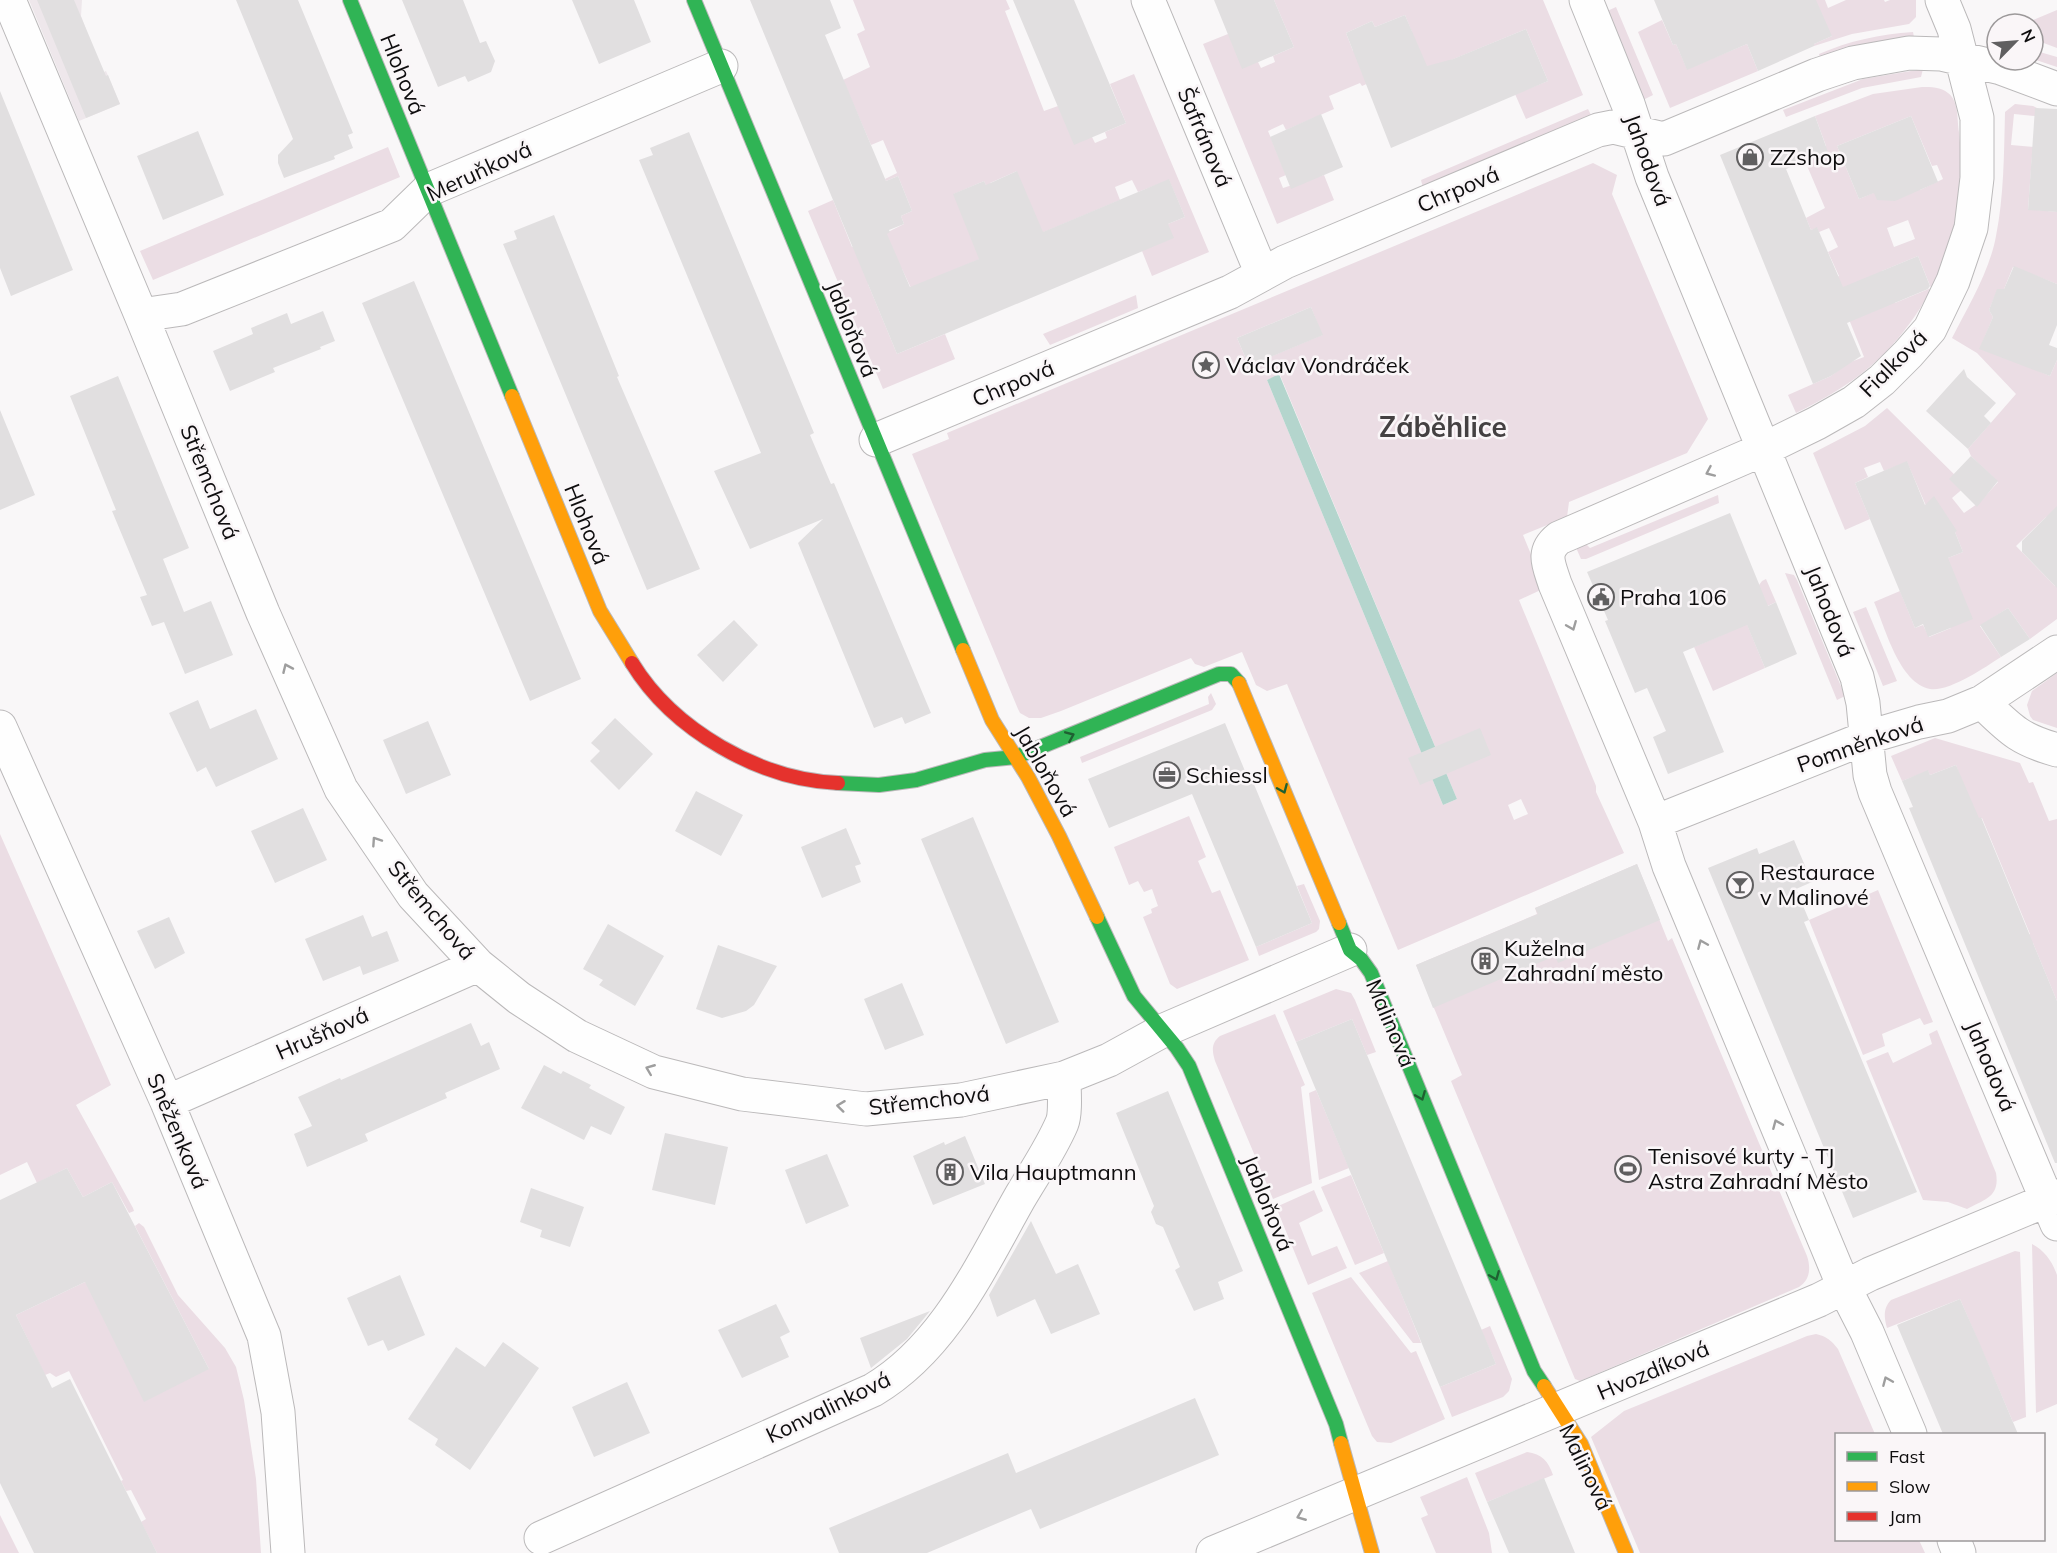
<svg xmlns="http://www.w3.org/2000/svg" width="2057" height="1553" viewBox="0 0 2057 1553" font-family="Mulish,sans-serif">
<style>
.built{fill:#eee7eb}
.green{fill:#ebdde4;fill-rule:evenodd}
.water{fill:#b4d5cd}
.building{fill:#e1dfe0}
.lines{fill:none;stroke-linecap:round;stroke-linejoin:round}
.street-casing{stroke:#bbb9ba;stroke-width:35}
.fast-casing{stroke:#bbb9ba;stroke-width:16}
.slow-casing{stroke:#bbb9ba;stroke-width:16}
.jam-casing{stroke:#bbb9ba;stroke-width:16}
.street{stroke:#fefefe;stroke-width:33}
.fast{stroke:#30b455;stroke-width:14}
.slow{stroke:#ff9f0a;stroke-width:14}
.jam{stroke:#e5322d;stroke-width:14}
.oneway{stroke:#9e9e9e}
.oneway2{stroke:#1f6032}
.labels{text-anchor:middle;stroke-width:5;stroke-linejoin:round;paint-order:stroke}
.street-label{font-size:22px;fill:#0e0d0e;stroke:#faf6f8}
.poi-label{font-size:22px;fill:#0e0d0e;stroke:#faf6f8;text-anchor:start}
.district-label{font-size:28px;font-weight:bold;fill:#444142;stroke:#faf6f8}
</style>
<rect width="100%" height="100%" fill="#f9f7f8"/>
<path class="built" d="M29,0H82L81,16L102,73L106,71L120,104L79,121Z"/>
<path class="green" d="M853,0H1006L1010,9L1005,11L1044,111L1058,106L1092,137L1095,143L1107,138L1105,132L1126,123L1110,84L1134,74L1209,252L1152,276L1142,251L1168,224L1185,217L1169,180L1138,192L1132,180L1115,187L1120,200L911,288L902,269L868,284L897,354L945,334L955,359L883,389L808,211L833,200L852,247L866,240L874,239L904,224L901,216L912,211L898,176L886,181L885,179L897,173L883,140L871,145L843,80L870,67L857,34L865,30ZM1017,171L996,196L990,183ZM984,181L992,199L954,194Z
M1274,0H1543L1583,95L1526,119L1515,94L1548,81L1526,29L1398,82L1393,72L1362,86L1360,83L1329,96L1334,109L1286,130L1283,124L1268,131L1286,175L1279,178L1283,188L1324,175L1334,200L1277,224L1203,44L1228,34L1258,62L1261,68L1275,62L1273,56L1294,47ZM1405,15L1412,32L1380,39L1353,51L1346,33L1372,21L1375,27Z
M1795,0H1825L1828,8L1846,0H1884L1885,2L1890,0H1916V17L1909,24L1852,34L1814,46V44L1832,36Z
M1616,7L1653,95L1641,101L1605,12Z
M2057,10V48L2033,39V24H2024Z
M1662,20L1673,45L1676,44L1687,69L1747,44L1758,71L1670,108L1638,32Z
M1913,32L1915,42L1821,62L1819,54C1849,41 1880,34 1913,32Z
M2033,50L2057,57V67L2033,59Z
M1923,69L1921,77L1862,88L1786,117L1783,110L1863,79Z
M1922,87C1931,87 1941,87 1948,93C1959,101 1957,120 1959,132C1960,142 1961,153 1962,164C1962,218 1942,280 1910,323C1879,366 1843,390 1796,413L1788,395L1831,376L1848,363L1864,357L1833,279L1839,276L1828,252L1838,247L1829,228L1819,232L1817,228L1811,230L1806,218L1825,208L1805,161L1812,158L1810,152L1826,146L1815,116L1873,94ZM1911,116L1932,166L1937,165L1943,179L1920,190L1913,176L1859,199L1837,146ZM1908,220L1915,239L1894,247L1887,228ZM1918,256L1931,288L1895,303L1882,271Z
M2015,104L2033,106L2057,118L2032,156L2028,209L2057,212V284L2013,267L2004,289L1997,291L1989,310L1993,317L1981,346L2050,376L2057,360V515L2046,517L2016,546L2055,586L2057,585V619L2030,639L2008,608L1980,626L2001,657C1984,668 1949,692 1930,689C1899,683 1885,627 1874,602L1900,591L1915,628L1923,625L1929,637L1951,628L1946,615L1948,558L1963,552L1953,527L1927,508L1907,462L1884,471L1880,462L1864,468L1868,477L1855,483L1870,519L1845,530L1813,453L1865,426L1887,408L1966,486L1952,498L1964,513L1980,502L1998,482L1971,456L1968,449L2016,394L1977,353L1952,338C1968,307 1990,270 1996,236C2004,196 2004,154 2005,112ZM2014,114L2035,116L2034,147L2011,145Z
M1588,109L1592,117L1423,188L1421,180Z
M388,147L400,177L153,280L140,251Z
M1593,163L1617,175L1612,194L1708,419L1687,453L1569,502L1567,517L1523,535L1545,588L1519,600L1596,786V792L1624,853L1398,950L1287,684L1267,691L1256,685L1242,652L1204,667L1195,664L1191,658L1061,711L1041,718H1029L1020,713L1018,709L912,454L949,439L947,433ZM1311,307L1322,335L1249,366L1237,338ZM1280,375L1457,799L1443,805L1267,380ZM1521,799L1528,814L1514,820L1508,805Z
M1136,295L1138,308L1050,345L1043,334Z
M1718,495L1719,503L1586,559H1581L1574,543L1586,544L1590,548Z
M1785,573L1794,575L1797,580L1845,696L1837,700Z
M1766,579L1776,602L1744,617L1765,668L1713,691L1694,647L1722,635L1762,581Z
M1866,607L1897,681L1883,686L1853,612Z
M2057,673V728L2033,720L2030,716L2027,705L2032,691Z
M1211,693L1216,704L1212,710L1082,763L1080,757L1209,704L1208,697Z
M1935,738L2020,763L2029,783L2033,782L2049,821L2057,819V1001L2033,943L2024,937L2030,934L1982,818L1975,820L1956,765L1930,775L1928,771L1902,781L1891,756Z
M1189,816L1206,857L1198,861L1212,893L1220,890L1249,960L1177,989L1170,984L1143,917L1152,913L1151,909L1158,906L1152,889L1144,892L1138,881L1129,885L1114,847Z
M0,834L111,1085L76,1105L133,1208L134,1211L129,1213L112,1182L83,1197L67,1168L37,1183L27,1162L0,1175Z
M1637,864L1668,941L1672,938L1807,1256C1811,1268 1810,1280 1799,1287L1580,1381L1575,1379L1451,1081L1462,1075L1416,965L1537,914L1535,908Z
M1304,884L1320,921L1319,929L1316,932L1259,956L1256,947L1312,923L1297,886Z
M1878,890L1933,1022L1924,1025L1920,1018L1882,1034L1885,1046L1863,1055L1809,920Z
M1336,989L1351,993L1355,1000L1376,1052L1367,1055L1352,1019L1296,1042L1283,1011Z
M1275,1014L1305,1085L1301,1087L1312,1183L1273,1199L1215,1061C1212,1051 1211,1043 1220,1036Z
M1937,1030L1996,1173C2000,1197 1985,1199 1967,1209L1948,1202L1923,1200L1866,1061L1888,1052L1893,1063L1932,1044L1929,1034Z
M1316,1090L1349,1168L1319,1180L1309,1093Z
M1351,1175L1384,1253L1355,1265L1321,1187Z
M1314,1190L1323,1211L1299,1223L1312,1256L1337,1246L1347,1268L1308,1285L1276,1207Z
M139,1223L144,1227L178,1295L225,1348L236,1367L244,1400L256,1479L261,1553H157L141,1522L146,1519L131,1490L126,1491L121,1481L123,1480L69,1371L56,1377L50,1373L45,1375L16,1315L85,1282L209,1369L135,1226Z
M2032,1244C2045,1251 2052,1261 2057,1275V1404L2036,1413Z
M2015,1251L2020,1252L2026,1417L2013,1422L1960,1299L1887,1328C1884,1318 1883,1308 1891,1300Z
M1388,1261L1420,1340L1421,1343H1413L1359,1273Z
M1351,1277L1411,1353L1416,1351L1445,1419L1391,1443L1377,1442L1372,1436L1312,1293Z
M1490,1326L1512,1379L1509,1391L1503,1397L1452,1417L1440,1387L1496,1364L1481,1330Z
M1816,1334C1826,1336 1832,1341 1838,1349L1875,1434H1836V1540H1919L1925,1553H1640L1591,1437L1624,1411L1807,1336Z
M1527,1452C1542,1454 1548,1461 1553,1475L1487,1502L1475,1473Z
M1467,1477L1489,1533L1492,1553H1436L1421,1518L1428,1515L1420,1497Z
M0,1515L19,1553H0Z"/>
<path class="water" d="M1279,374L1457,799L1443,805L1267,380Z"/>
<path class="building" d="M37,0H74L106,76L108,75L120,104L86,118Z
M236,0H298L353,133L348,135L353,148L334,156L335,159L284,178L278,163V155L293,139Z
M402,0H463L480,43L486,41L495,61L491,72L468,82L465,76L438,87Z
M572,0H634L651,42L599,64Z
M750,0H830L841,28L825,35L886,181L898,176L912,211L901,216L904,224L889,230L890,232L887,234L910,287L979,259L953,194L984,181L986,185L1017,171L1043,232L1169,179L1185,217L1168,224L1174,238L897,354Z
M1013,0H1074L1126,123L1074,145Z
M1214,0H1274L1294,47L1242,69Z
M1654,0H1816L1832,36L1814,44V46L1758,71L1747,44L1687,70L1676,44L1673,45Z
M1405,15L1427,66L1453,59L1526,29L1548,81L1391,148L1346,33L1372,21L1375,27Z
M0,91L73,270L11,296L0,268Z
M2035,108L2057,109V212L2028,210Z
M1321,114L1343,167L1291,189L1270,137Z
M1815,116L1828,152L1786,169L1811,230L1817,227L1843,287L1918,256L1930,286L1928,289L1847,323L1861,356L1831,376L1813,384L1720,155Z
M1911,116L1938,182L1895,201L1877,200L1874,193L1859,199L1837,146Z
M198,131L224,195L163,220L137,156Z
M689,132L814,433L810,435L831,484L834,483L931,713L905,724L902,717L874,728L798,543L823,519L750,549L714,471L761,453L639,160L653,155L650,148Z
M554,215L619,376L617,377L700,569L647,590L503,244L517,239L514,231Z
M2014,266L2057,284V325L2049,345L2057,348V360L2050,376L1979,349L1993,317L1989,310L1997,289H2004Z
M414,281L581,679L530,701L362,303Z
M1311,307L1323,335L1249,366L1237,338Z
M323,311L335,341L320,347L321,349L273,368L275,372L230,391L213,351L253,334L251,328L287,313L291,324Z
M1964,369L1967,377L1996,403L1984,416L1991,423L1968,449L1926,411Z
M118,376L189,548L163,559L184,612L211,601L233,655L185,674L164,622L152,626L140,597L147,595L112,511L116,510L70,396Z
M0,410L35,495L0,510Z
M1971,456L1998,481L1977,507L1949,479Z
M1907,461L1925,505L1934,496L1957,531L1955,532L1963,552L1948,558L1973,619L1928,637L1923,624L1915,628L1855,483Z
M2057,506V588L2022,552V541Z
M1730,513L1768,606L1776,602L1797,654L1765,668L1747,625L1683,652L1724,752L1668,774L1653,737L1666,731L1647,688L1635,693L1605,621L1608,620L1587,572Z
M2008,608L2030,639L2001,657L1980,625Z
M734,620L758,645L723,682L697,655Z
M198,700L210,729L256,709L278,759L216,787L206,767L197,772L169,713Z
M615,718L653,754L619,790L590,761L600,751L591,743Z
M428,721L451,775L406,794L383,740Z
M1225,723L1245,771L1248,770L1312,923L1256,947L1192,794L1109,828L1088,779Z
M1480,728L1491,755L1420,785L1408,758Z
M1956,765L1979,818L1981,817L2057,1001V1163H2055L1909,808L1913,807L1902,781L1928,770L1930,775Z
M696,791L743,815L721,856L675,831Z
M303,808L327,860L275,883L251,831Z
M973,817L1059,1022L1006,1044L921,839Z
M846,828L861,864L855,866L861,882L822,898L801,847Z
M1794,840L1812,882L1796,889L1809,920L1804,922L1917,1192L1853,1218L1708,868L1757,848L1759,854Z
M1637,864L1660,920L1558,963L1555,956L1433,1008L1416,965L1538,914L1535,908Z
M363,915L372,937L387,931L399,961L363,975L360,966L323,981L305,939Z
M169,917L185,953L155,969L137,931Z
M608,924L664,956L635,1006L599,985L603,980L583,969Z
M718,945L777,966L754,1005L746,1011L722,1018L696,1009Z
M902,983L924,1035L885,1050L864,999Z
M1352,1019L1496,1364L1440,1387L1296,1042Z
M471,1023L481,1046L489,1042L500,1069L445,1093L447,1098L365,1134L368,1141L307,1167L294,1134L312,1126L298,1097L340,1078L341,1080Z
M544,1065L561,1074L563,1071L591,1085L589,1088L625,1107L611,1135L591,1126L584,1140L521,1108Z
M1168,1091L1243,1271L1218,1282L1224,1299L1194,1311L1175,1270L1180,1267L1163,1227L1156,1224L1151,1212L1154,1206L1116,1113Z
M665,1133L728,1147L715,1205L652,1190Z
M965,1136L985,1184L933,1205L913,1156L944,1142L945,1145Z
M827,1154L849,1206L806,1224L785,1170Z
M67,1168L83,1197L112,1182L209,1369L144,1402L85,1282L16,1315L52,1388L70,1379L157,1553H34L0,1483V1200Z
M531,1188L584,1207L570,1247L540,1237L542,1230L520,1222Z
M1031,1221L1056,1274L1078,1264L1100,1314L1051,1334L1035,1299L997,1317L989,1295Z
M400,1275L425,1335L388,1351L383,1340L368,1346L347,1298Z
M1960,1299L1980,1344L2018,1434H1943L1897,1325Z
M776,1304L790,1332L780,1337L789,1357L742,1378L718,1330Z
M930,1311L907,1339L871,1368L860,1338Z
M503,1342L539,1368L470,1470L435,1445L438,1439L408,1419L456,1347L485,1367Z
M627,1382L650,1433L594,1457L572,1407Z
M1195,1398L1219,1455L1040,1529L1031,1509L927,1553H839L829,1528L1008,1453L1016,1473Z
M1544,1478L1575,1553H1509L1487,1502Z"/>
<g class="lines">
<defs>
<path id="street" d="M9,0L141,315L263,613L341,789L413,895L478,965L519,998L577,1036L654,1072L742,1094L866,1109L961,1100L1064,1078L1109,1060L1162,1031L1350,950
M1148,0L1262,274
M1586,0L1628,104L1652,177L1857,677L1863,703L1870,775L1875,792L2057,1224
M141,315L182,309L392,225L428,190L721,66
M876,440L1230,292L1285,262L1598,130L1613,127L1664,139L1817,75L1853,63L1909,53L1941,54L2001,68L2057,89
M1982,702C2010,729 2018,739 2057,750
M0,727L167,1102L264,1336L278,1412L288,1553
M1655,822L1868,737L1919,722L1948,716L1982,702L2057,652
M167,1102L478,965
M1910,1434L1867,1332L1844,1287L1669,866L1655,822L1555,584C1549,565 1541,552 1559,538L1764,449L1817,423L1854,402L1882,380L1908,354L1930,329L1953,281L1971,228L1977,178V118L1954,29L1942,0
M541,1538L873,1390C944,1348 980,1268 1019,1199C1033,1175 1051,1149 1062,1123C1066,1113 1064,1089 1064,1078
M1954,1540L1959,1553
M1213,1553L1819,1300L1870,1274L2057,1196"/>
<path id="fast" d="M350,0L512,396
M694,0L963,650
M838,783L879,785L916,780L985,760L1016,757L1219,674H1231L1239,683
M1097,917L1134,996L1177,1048L1189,1066L1336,1424L1341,1443
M1339,923L1350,950L1361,959L1371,973L1534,1371L1544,1386"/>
<path id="slow" d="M512,396L600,611L632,663
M963,650L992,720L1028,777L1059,836L1097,917
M1239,683L1339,923
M1544,1386L1581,1444L1626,1553
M1341,1443L1372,1553"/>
<path id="jam" d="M632,663C673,730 760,780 838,783"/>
</defs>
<use href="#street" class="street-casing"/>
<use href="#fast" class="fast-casing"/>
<use href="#slow" class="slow-casing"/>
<use href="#jam" class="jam-casing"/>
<use href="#street" class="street"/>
<use href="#fast" class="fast"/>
<use href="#slow" class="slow"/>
<use href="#jam" class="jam"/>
</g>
<defs><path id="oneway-chevron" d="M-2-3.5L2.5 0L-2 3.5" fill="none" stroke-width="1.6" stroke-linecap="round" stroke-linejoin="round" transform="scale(1.5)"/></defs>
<g class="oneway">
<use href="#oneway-chevron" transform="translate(1710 472) rotate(156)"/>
<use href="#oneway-chevron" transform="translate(1572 626) rotate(68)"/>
<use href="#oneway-chevron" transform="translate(287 668) rotate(-114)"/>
<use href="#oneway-chevron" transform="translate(376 841) rotate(-124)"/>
<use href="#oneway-chevron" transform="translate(1702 944) rotate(-113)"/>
<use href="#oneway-chevron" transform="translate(650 1069) rotate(-158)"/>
<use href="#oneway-chevron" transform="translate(841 1106) rotate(-173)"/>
<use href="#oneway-chevron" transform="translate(1777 1124) rotate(-113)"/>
<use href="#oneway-chevron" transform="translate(1887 1381) rotate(-113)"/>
<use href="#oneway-chevron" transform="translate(1301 1516) rotate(158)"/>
</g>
<g class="oneway2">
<use href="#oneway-chevron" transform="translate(1070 736) rotate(-23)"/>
<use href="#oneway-chevron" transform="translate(1283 789) rotate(67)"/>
<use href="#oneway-chevron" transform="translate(1421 1096) rotate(68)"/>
<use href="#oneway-chevron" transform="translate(1495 1276) rotate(68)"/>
</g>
<defs>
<symbol id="shop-ring" viewBox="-11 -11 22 22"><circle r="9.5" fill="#faf6f8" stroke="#605f60" stroke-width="1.5"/><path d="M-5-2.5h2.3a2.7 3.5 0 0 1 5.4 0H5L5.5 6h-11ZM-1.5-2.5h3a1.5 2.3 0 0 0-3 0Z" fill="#605f60"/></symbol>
<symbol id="sight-ring" viewBox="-11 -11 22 22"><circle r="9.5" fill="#faf6f8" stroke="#605f60" stroke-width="1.5"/><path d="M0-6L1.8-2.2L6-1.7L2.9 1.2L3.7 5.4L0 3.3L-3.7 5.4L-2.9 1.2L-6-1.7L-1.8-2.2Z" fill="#605f60"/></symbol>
<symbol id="civic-ring" viewBox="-11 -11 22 22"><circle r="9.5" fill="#faf6f8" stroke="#605f60" stroke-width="1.5"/><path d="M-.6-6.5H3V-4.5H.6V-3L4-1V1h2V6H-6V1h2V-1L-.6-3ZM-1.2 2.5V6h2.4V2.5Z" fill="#605f60"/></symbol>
<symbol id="office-ring" viewBox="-11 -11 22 22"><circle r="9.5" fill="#faf6f8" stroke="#605f60" stroke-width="1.5"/><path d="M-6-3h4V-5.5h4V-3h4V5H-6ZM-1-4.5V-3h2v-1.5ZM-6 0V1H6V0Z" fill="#605f60"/></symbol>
<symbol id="bar-ring" viewBox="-11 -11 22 22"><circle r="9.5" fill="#faf6f8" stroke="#605f60" stroke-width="1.5"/><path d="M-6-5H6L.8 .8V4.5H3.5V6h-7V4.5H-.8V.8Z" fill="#605f60"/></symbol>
<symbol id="building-ring" viewBox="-11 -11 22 22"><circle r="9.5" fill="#faf6f8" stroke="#605f60" stroke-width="1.5"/><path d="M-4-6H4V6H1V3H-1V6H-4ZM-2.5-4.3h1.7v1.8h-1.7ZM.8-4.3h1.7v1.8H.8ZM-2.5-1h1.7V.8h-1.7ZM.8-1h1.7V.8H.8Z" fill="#605f60"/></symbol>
<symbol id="stadium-ring" viewBox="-11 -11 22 22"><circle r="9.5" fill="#faf6f8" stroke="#605f60" stroke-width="1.5"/><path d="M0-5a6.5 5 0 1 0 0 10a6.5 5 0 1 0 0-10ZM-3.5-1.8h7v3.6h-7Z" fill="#605f60"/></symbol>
</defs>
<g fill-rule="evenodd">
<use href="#shop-ring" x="1735" y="142" width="30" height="30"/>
<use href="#sight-ring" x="1191" y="350" width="30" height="30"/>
<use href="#civic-ring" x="1586" y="582" width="30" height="30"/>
<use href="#office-ring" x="1152" y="760" width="30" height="30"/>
<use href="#bar-ring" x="1725" y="870" width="30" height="30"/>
<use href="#building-ring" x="1470" y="946" width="30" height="30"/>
<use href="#stadium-ring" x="1613" y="1154" width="30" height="30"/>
<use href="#building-ring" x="935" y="1157" width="30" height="30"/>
</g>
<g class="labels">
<g class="street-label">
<text transform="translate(403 74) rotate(68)" y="8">Hlohová</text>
<text transform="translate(1205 137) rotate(67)" y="8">Šafránová</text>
<text transform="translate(1648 160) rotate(70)" y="8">Jahodová</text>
<text transform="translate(479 171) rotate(-25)" y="8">Meruňková</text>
<text transform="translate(1458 189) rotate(-23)" y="8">Chrpová</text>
<text transform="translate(852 329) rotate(68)" y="8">Jabloňová</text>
<text transform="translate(1893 363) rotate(-45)" y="8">Fialková</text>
<text transform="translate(1013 383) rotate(-23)" y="8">Chrpová</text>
<text transform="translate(210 482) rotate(68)" y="8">Střemchová</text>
<text transform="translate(587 524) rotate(68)" y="8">Hlohová</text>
<text transform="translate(1830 611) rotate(68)" y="8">Jahodová</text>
<text transform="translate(1860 744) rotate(-19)" y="8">Pomněnková</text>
<text transform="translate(1046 771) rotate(60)" y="8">Jabloňová</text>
<text transform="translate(432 910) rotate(50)" y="8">Střemchová</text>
<text transform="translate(1391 1023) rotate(67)" y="8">Malinová</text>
<text transform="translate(322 1033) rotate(-24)" y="8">Hrušňová</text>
<text transform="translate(1991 1066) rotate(67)" y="8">Jahodová</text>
<text transform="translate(929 1100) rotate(-7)" y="8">Střemchová</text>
<text transform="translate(178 1131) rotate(67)" y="8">Sněženková</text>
<text transform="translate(1268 1203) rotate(68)" y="8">Jabloňová</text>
<text transform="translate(1653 1370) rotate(-23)" y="8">Hvozdíková</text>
<text transform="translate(828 1407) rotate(-26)" y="8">Konvalinková</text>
<text transform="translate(1586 1467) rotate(64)" y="8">Malinová</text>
</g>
<g class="poi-label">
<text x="1770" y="165">ZZshop</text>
<text x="1226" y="373">Václav Vondráček</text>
<text x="1620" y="605">Praha 106</text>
<text x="1186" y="783">Schiessl</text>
<text x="1760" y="880">Restaurace<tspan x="1760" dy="25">v Malinové</tspan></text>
<text x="1504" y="956">Kuželna<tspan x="1504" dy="25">Zahradní město</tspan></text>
<text x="1648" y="1164">Tenisové kurty - TJ<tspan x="1648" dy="25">Astra Zahradní Město</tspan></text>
<text x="970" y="1180">Vila Hauptmann</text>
</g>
<g class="district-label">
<text x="1443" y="437">Záběhlice</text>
</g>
</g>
<rect x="1835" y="1433" width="210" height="108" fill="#faf6f8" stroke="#9c999a" stroke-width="1.5"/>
<rect x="1847" y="1452" width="30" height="9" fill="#30b455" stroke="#9c999a" stroke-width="1.5"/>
<text x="1889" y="1463" font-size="18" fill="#0e0d0e">Fast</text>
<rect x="1847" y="1482" width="30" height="9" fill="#ff9f0a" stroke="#9c999a" stroke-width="1.5"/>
<text x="1889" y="1493" font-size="18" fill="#0e0d0e">Slow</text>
<rect x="1847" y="1512" width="30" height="9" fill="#e5322d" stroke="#9c999a" stroke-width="1.5"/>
<text x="1889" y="1523" font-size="18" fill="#0e0d0e">Jam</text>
<g transform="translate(2015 42) rotate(65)"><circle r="28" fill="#faf6f8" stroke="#9c999a" stroke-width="1.5"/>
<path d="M0-4.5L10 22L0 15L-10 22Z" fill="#605f60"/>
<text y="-9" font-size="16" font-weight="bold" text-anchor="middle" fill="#0e0d0e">N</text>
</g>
</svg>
